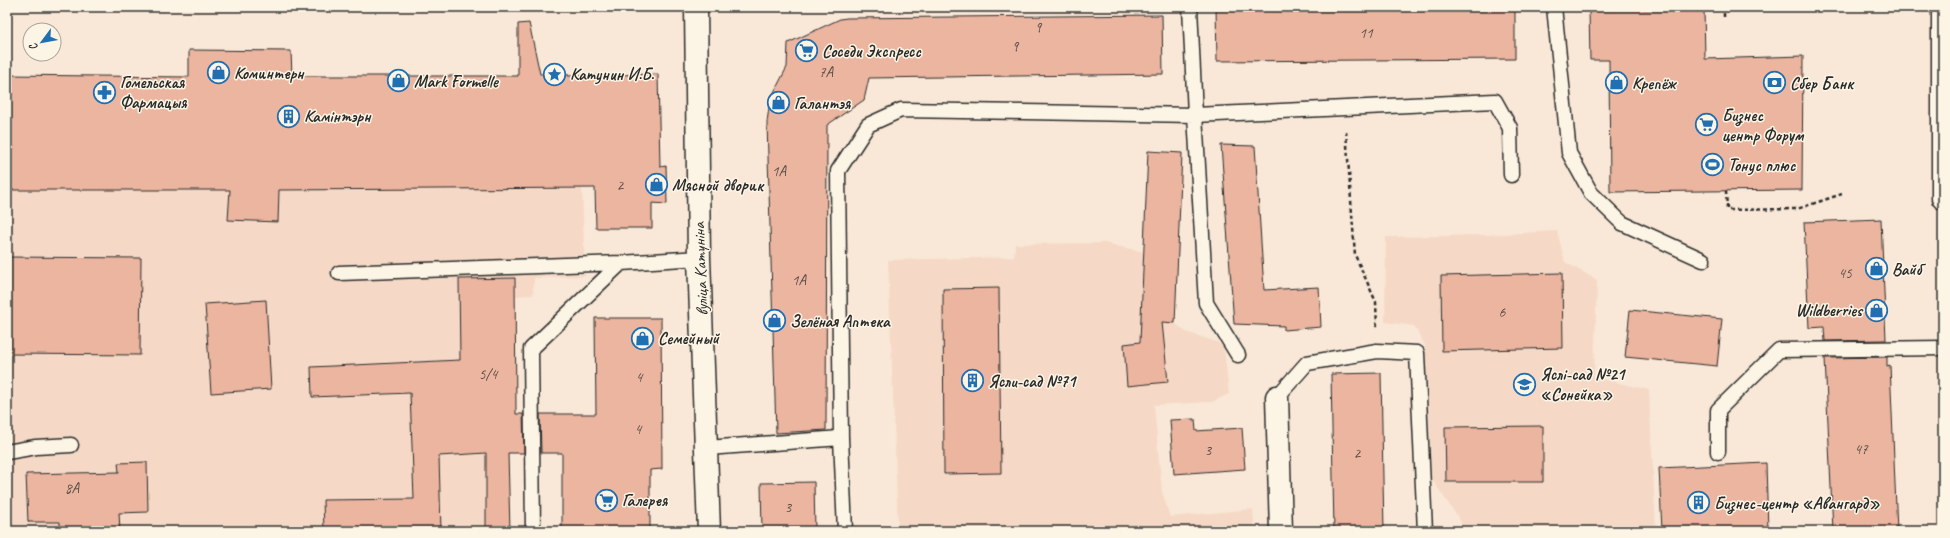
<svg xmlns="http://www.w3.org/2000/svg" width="1950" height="538" viewBox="0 0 1950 538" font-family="Caveat,sans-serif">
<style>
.built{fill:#f5d9c6}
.building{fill:#ebb5a0;stroke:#2b2b2b}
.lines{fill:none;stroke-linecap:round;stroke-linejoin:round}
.service-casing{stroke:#2b2b2b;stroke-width:17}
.minor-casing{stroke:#2b2b2b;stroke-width:25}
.tertiary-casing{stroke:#2b2b2b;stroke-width:25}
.path{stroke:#2b2b2b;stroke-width:2.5;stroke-dasharray:4 3;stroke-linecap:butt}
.service{stroke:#fcf5e5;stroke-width:14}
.minor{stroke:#fcf5e5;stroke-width:22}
.tertiary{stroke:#fcf5e5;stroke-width:22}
.labels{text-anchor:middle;stroke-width:3;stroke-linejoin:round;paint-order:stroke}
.number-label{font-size:15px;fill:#5b4e48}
.poi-label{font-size:17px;font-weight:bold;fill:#2b2b2b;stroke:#fcf5e5;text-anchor:start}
.street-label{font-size:17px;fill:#2b2b2b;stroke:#fcf5e5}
</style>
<rect width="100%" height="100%" fill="#f9e8d7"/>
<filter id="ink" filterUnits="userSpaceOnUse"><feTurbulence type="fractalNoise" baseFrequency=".025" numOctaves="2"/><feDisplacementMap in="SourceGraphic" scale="8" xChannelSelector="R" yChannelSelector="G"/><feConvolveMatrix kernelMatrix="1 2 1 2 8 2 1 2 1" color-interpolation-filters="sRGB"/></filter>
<g filter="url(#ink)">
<path class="built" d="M189,50L291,51L292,76H518L540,74L569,155H581L585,276L534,278L533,295L515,296L517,453H508L510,531H7V75L189,77Z
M1557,231L1565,262L1597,280L1594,377L1649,390L1656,531H1462L1461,522L1431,478L1425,345L1414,326L1385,322L1386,237L1485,235Z
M1105,243L1144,252L1141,321L1175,323L1186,332L1217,342L1224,347L1229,394L1212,402L1154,405L1162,491L1170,517L1253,509L1255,531H898L888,260L1014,257L1015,244Z"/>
<path class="building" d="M1216,7H1515V59L1217,61Z
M1704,8L1705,59L1803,56L1802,190L1610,192L1609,60H1590L1589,10Z
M1162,15L1163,74L869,78L864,100L827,125L826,430L776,433L767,122L770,100L787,67L788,43L840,19L847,18Z
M529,23L540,74H568V76L658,74L660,167L666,166L667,204L652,203V228H596L595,188L279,190L278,222L228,220L230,190H7V75L189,77V50L291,51L292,76H518V24Z
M1221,145L1255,146L1264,290L1319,287L1321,327L1284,330V326L1234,324Z
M1148,151L1182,153L1175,323L1162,322L1168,382L1127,386L1124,344L1140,342Z
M1881,219L1886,340L1825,341L1824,327L1809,328L1804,222Z
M7,257L141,258L140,355L7,354Z
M1562,273L1563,348L1442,351L1441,276Z
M515,278L516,414H523L524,453H508L510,531H486V453L439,456L441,531H324L323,500L414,499L410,393L312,397L311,367L460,360L459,279Z
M999,288L1001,473L944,474L943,289Z
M266,300L271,389L211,393L205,304Z
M1630,310L1722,319L1717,366L1625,357Z
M595,318H661L662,469L650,470V531H562V453H541L540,414H596Z
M1887,357V366L1890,365L1897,531H1833L1825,358Z
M1381,373L1384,531H1334L1331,374Z
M1195,419L1196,431L1242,428L1245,469L1174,474L1170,420Z
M1543,426V482H1446L1445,427Z
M147,462L148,512L119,513L120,531H60V522H28L26,474L119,472L118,463Z
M1766,463L1768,531H1662L1659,468Z
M814,482L815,531H762L761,483Z"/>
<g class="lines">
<defs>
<path id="service" d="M1190,7L1195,115L1495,101L1510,128L1511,175
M1554,7L1569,153L1591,193L1622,223L1703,260
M339,273L621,263
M1277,397L1307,363L1377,351L1417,353L1425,531
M707,448L841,438
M7,452L36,447L71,445
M1718,452V410L1779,350L1943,348
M533,531L531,349L621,263L699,258
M845,531L841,438L838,171L868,125L901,110L1195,115L1206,303L1238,355"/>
<path id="minor" d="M696,7L699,258L709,531
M1277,397L1281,531"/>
<path id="tertiary" d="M1943,7V198"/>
</defs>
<use href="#service" class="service-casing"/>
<use href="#minor" class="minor-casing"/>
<use href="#tertiary" class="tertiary-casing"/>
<path class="path" d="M1724,17V7
M1346,131L1355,255L1376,302L1377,329
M1726,191L1727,210L1797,209L1842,194"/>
<use href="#service" class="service"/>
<use href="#minor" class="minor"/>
<use href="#tertiary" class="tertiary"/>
</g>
</g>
<defs>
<symbol id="supermarket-ring" viewBox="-11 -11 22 22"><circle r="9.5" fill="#fcf5e5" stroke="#1f6fb2" stroke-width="1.5"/><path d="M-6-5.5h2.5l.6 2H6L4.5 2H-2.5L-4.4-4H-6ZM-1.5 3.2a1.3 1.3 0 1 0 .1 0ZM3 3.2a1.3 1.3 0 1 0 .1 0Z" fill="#1f6fb2"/></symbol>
<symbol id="shop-ring" viewBox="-11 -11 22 22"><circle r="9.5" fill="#fcf5e5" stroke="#1f6fb2" stroke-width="1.5"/><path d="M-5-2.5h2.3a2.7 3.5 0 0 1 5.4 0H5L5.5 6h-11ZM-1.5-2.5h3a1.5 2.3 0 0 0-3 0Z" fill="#1f6fb2"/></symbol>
<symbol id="sight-ring" viewBox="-11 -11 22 22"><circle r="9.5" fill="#fcf5e5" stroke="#1f6fb2" stroke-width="1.5"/><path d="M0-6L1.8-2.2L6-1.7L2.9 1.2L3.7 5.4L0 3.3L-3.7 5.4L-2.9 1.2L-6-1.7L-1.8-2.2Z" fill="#1f6fb2"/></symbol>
<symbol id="bank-ring" viewBox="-11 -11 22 22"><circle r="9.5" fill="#fcf5e5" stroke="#1f6fb2" stroke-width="1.5"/><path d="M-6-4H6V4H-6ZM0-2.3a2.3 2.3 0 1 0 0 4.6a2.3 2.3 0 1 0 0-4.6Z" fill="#1f6fb2"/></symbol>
<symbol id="pharmacy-ring" viewBox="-11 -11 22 22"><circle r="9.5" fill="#fcf5e5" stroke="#1f6fb2" stroke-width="1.5"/><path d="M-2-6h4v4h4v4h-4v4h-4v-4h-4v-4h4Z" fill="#1f6fb2"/></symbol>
<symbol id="building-ring" viewBox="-11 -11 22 22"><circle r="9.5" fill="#fcf5e5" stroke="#1f6fb2" stroke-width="1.5"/><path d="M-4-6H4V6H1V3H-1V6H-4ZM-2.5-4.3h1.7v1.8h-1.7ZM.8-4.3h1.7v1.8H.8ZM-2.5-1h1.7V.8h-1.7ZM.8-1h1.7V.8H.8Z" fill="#1f6fb2"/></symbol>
<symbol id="stadium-ring" viewBox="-11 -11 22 22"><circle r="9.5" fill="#fcf5e5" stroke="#1f6fb2" stroke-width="1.5"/><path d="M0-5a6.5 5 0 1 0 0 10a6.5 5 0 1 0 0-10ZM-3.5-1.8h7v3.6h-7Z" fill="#1f6fb2"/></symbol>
<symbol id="school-ring" viewBox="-11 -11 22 22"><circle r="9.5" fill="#fcf5e5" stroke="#1f6fb2" stroke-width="1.5"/><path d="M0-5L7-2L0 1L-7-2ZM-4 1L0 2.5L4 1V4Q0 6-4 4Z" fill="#1f6fb2"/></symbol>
</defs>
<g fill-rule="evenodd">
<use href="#supermarket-ring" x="794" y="38" width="25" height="25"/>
<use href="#shop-ring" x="206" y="60" width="25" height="25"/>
<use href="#sight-ring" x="542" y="62" width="25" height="25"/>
<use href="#shop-ring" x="386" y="68" width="25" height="25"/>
<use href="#shop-ring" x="1604" y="70" width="25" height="25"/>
<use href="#bank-ring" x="1762" y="70" width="25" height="25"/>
<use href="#pharmacy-ring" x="92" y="80" width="25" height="25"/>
<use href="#shop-ring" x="766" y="90" width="25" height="25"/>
<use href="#building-ring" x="276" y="104" width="25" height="25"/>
<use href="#supermarket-ring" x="1694" y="112" width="25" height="25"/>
<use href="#stadium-ring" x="1700" y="152" width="25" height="25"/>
<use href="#shop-ring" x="644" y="172" width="25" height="25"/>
<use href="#shop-ring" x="1864" y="256" width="25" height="25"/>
<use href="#shop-ring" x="1864" y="298" width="25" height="25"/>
<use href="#shop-ring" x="762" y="308" width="25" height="25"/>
<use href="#shop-ring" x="630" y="326" width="25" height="25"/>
<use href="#building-ring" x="960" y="368" width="25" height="25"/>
<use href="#school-ring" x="1512" y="372" width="25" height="25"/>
<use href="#supermarket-ring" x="594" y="488" width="25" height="25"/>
<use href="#building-ring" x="1686" y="490" width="25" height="25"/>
</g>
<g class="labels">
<g class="number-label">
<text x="1038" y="32">9</text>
<text x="1366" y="38">11</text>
<text x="1015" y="51">9</text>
<text x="826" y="77">7А</text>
<text x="779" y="176">1А</text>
<text x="620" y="190">2</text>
<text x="1845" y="278">45</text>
<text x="799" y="285">1А</text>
<text x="1502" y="317">6</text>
<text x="488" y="379">5/4</text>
<text x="639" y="382">4</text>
<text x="638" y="434">4</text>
<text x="1861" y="454">47</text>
<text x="1208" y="455">3</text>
<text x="1357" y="458">2</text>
<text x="72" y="493">8А</text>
<text x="788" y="512">3</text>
</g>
<g class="poi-label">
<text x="822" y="57">Соседи Экспресс</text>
<text x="234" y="79">Коминтерн</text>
<text x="570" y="80">Катунин И.Б.</text>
<text x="414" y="87">Mark Formelle</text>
<text x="120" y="88">Гомельская<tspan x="120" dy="20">Фармацыя</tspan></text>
<text x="1632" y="89">Крепёж</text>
<text x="1790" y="89">Сбер Банк</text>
<text x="794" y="109">Галантэя</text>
<text x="1722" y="121">Бизнес<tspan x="1722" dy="20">центр Форум</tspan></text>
<text x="304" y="122">Камінтэрн</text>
<text x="1728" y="171">Тонус плюс</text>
<text x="672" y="191">Мясной дворик</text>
<text x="1892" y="275">Вайб</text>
<text x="1862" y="316" text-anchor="end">Wildberries</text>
<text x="790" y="327">Зелёная Аптека</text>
<text x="658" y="344">Семейный</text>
<text x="1540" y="380">Яслі-сад №21<tspan x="1540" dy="20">«Сонейка»</tspan></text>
<text x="988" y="387">Ясли-сад №71</text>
<text x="622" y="506">Галерея</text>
<text x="1714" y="509">Бизнес-центр «Авангард»</text>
</g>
<g class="street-label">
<text transform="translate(700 269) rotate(-92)" y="6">вуліца Катуніна</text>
</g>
</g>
<rect width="1950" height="538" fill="none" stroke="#fcf5e5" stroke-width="24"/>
<rect x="12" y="12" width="1926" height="514" fill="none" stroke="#2b2b2b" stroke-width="1.5" filter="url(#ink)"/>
<g transform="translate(42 42) rotate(238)"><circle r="19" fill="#fcf5e5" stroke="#a8a49b"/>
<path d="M0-3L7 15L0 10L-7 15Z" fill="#1f6fb2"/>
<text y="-6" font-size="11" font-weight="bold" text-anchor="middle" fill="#2b2b2b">С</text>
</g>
</svg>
